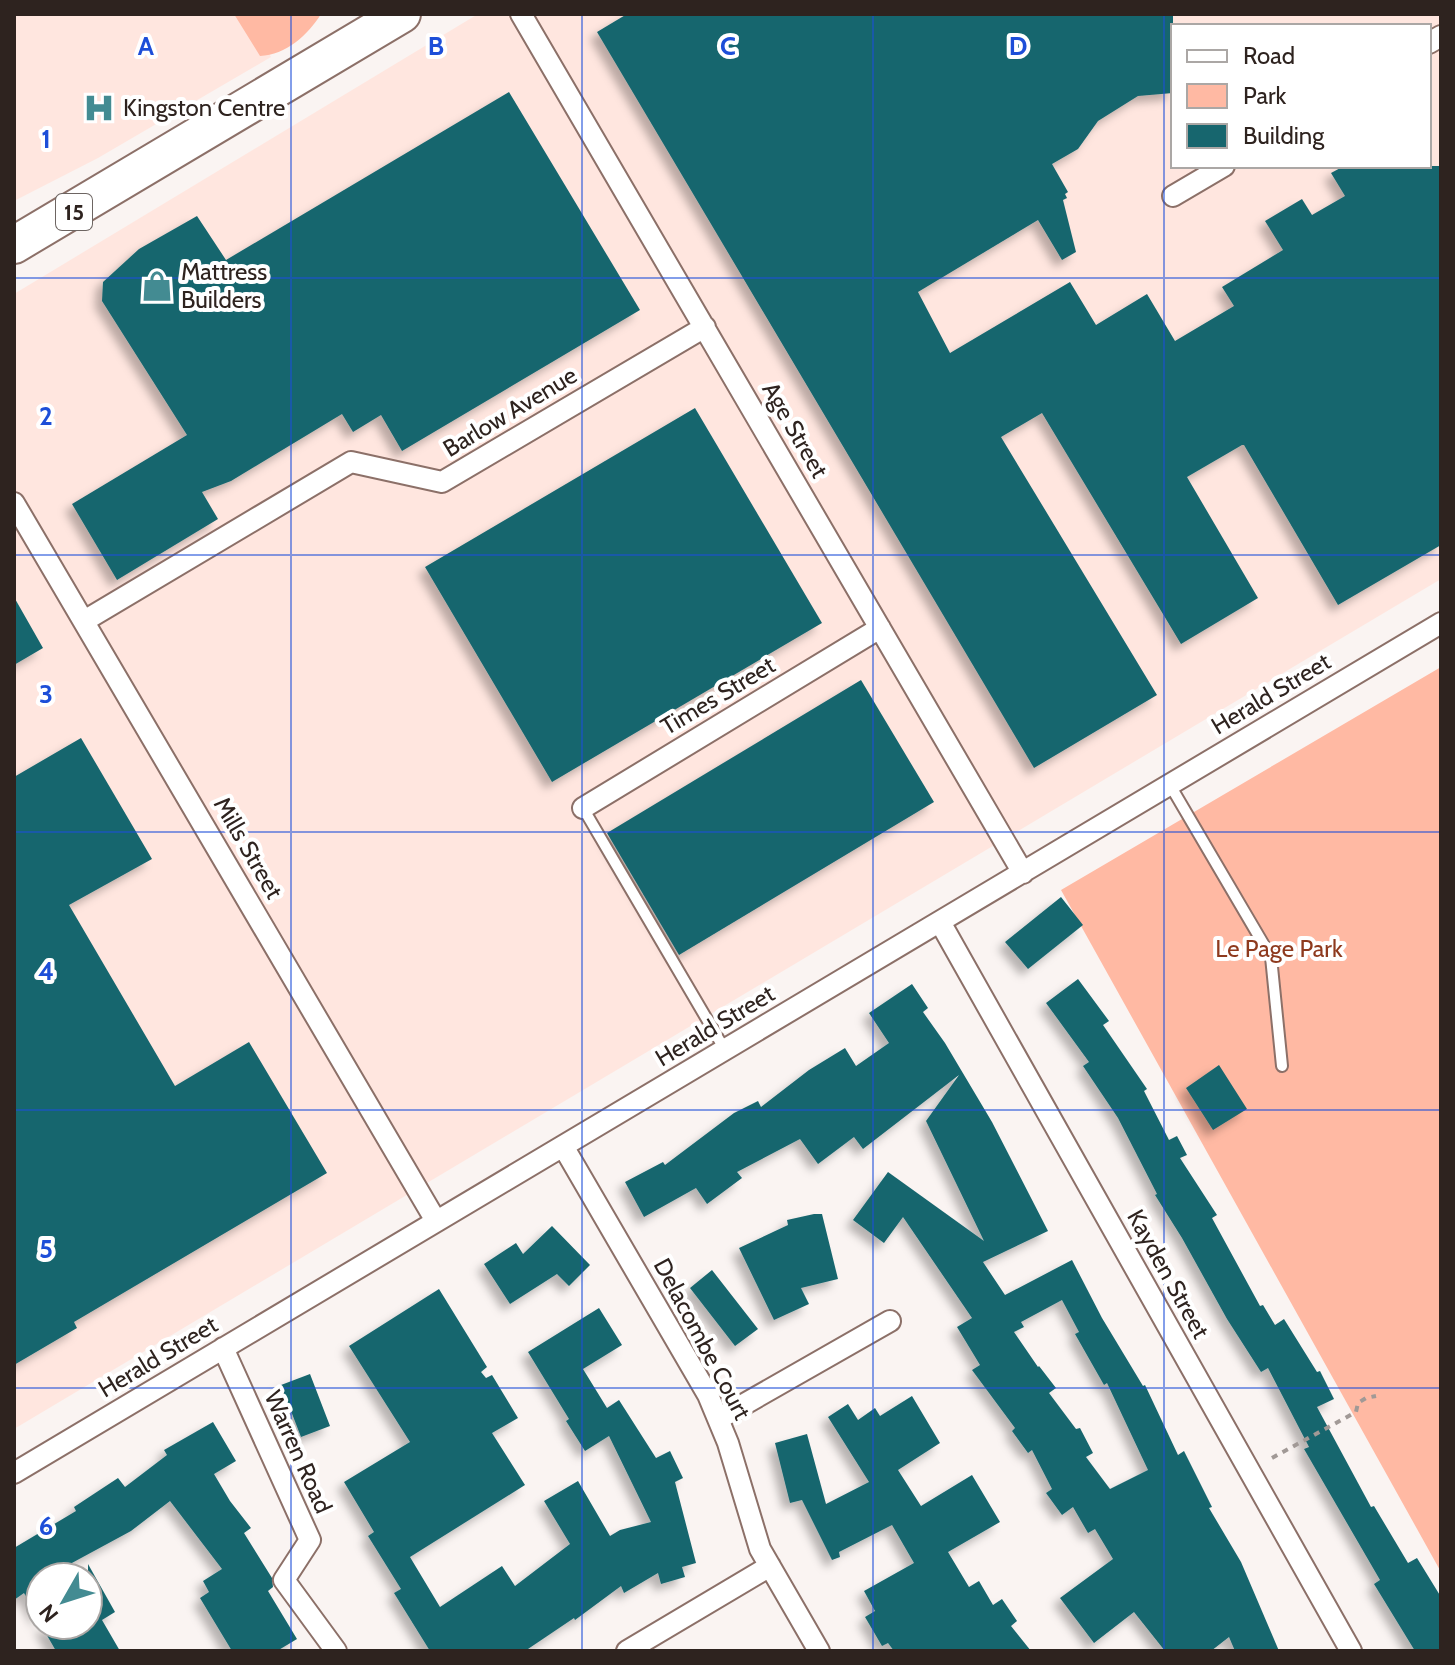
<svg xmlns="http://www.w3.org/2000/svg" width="1455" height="1665" viewBox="0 0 1455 1665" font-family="Cabin,sans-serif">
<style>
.built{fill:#ffe6df;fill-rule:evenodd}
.green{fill:#ffb9a3}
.building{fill:#17666e;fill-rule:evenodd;filter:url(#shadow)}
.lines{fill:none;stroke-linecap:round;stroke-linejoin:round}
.lane-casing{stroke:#8c7068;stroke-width:14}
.street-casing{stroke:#8c7068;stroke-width:24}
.highway-casing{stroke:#8c7068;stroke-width:40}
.path{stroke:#a19996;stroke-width:4;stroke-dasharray:6 6;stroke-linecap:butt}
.lane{stroke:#fff;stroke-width:10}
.street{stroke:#fff;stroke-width:20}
.highway{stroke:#fff;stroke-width:36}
.grid{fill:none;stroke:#1d4ed8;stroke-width:2;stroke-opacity:0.55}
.labels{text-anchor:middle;stroke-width:8;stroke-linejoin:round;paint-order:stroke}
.shield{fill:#fff;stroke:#6d6562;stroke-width:2}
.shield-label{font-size:22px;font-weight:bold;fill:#2e231f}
.poi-label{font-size:24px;fill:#2e231f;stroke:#fff;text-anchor:start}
.street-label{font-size:24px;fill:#2e231f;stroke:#fff}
.park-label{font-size:24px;fill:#8e3a1e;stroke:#fff}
.grid-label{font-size:26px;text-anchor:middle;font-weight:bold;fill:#1d4ed8;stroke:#fff;stroke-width:8;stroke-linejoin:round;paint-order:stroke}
</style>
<defs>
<filter id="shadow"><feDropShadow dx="-7" dy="7" stdDeviation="4" flood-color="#0004"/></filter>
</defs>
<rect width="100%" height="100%" fill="#faf4f2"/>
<path class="built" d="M14,14H245L271,57L98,158L14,201Z
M478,14H1441V579L14,1429V294ZM1173,26H1429V166H1173Z"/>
<path class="green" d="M234,14H321C308,35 286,55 260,56Z
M1441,667V1572L1061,890Z"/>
<path class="building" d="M627,14H1173V93L1138,96L1098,121L1078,149L1052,164L1068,192L1065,194L1067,198L1063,200L1076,252L1062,260L1038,220L918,292L950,353L1070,282L1096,325L1147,294L1175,341L1234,306L1222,287L1283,250L1265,221L1302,199L1312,215L1345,196L1331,173L1344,166H1441V545L1338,605L1244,445H1242L1187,477L1258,598L1181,644L1042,413L1001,437L1157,695L1034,768L597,32Z
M509,92L640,310L402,451L381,415L353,432L342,414L231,481L202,492L218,519L117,580L72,504L187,435L102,301L103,282L139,249L197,216L226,260Z
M695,408L822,623L552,782L425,567Z
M14,597L43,648L14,665Z
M861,680L934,802L679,955L607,833Z
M81,738L152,859L69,905L175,1086L249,1042L327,1173L74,1322L77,1328L14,1365V777Z
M1061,897L1083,925L1028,969L1005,942Z
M1078,979L1109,1021L1103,1025L1147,1089L1144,1091L1169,1140L1177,1136L1187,1155L1180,1158L1217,1215L1212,1218L1260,1306L1263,1305L1275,1325L1284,1319L1317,1372L1320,1371L1334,1399L1317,1407L1371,1507L1374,1506L1408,1563L1417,1558L1441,1597V1651H1415L1374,1584L1380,1580L1304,1449L1309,1447L1268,1368L1261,1372L1227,1319L1182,1238L1155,1195L1157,1194L1118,1118L1083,1066L1089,1062L1046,1003Z
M912,984L928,1008L923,1012L945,1043L992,1122L1048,1231L983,1262L1005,1295L1072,1260L1102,1318L1143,1386L1145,1385L1178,1455L1184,1451L1212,1507L1209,1508L1241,1562L1279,1651H1235L1229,1637L1211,1651H1165L1134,1612L1094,1643L1060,1598L1113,1559L1095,1529L1088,1533L1073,1507L1062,1515L1046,1493L1052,1489L1032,1450L1028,1453L1012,1431L1015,1428L972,1370L980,1365L957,1327L972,1318L903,1217L884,1243L853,1220L888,1172L984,1241L926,1121L959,1075L863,1149L854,1137L818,1164L800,1139L737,1172L742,1178L707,1204L696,1188L644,1217L625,1182L663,1162L665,1165L734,1113L758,1101L761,1107L809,1070L845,1048L856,1066L889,1043L869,1013ZM1062,1300L1079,1332L1075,1334L1104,1385L1107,1383L1148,1470L1110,1489L1086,1457L1093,1453L1080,1428L1076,1429L1049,1393L1056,1388L1039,1366L1038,1367L1014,1332L1024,1327L1021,1322Z
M1219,1065L1247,1109L1213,1130L1186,1088Z
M814,1214H822L838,1279L801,1288L809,1304L774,1320L739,1248L788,1225L787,1220Z
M552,1226L590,1265L569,1286L557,1274L510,1304L484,1264L516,1243L523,1254Z
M712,1270L758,1329L735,1346L690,1288Z
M439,1289L487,1367L481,1372L486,1378L492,1375L518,1418L492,1433L525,1485L410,1557L440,1607L502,1566L515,1586L570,1544L544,1501L578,1481L610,1536L620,1530L651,1522L609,1436L585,1451L566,1421L569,1419L528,1352L599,1308L622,1345L583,1369L607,1408L619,1400L656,1458L670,1451L683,1478L675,1482L696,1563L682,1567L685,1577L661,1584L658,1573L624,1593L621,1586L575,1620L574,1618L525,1651H430L394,1593L401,1589L368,1536L374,1532L344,1482L410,1442L349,1346Z
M310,1374L330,1426L301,1437L281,1385Z
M912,1396L940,1443L898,1470L921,1506L972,1475L1000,1522L948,1552L969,1587L979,1581L993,1605L1002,1599L1017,1621L1011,1626L1031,1651H894L888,1643L882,1646L865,1617L875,1611L864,1591L914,1563L892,1525L839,1552L840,1557L832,1560L802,1500L790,1503L775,1443L807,1434L826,1504L869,1482L828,1417L848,1404L858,1420L875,1408L880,1416Z
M213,1422L236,1461L214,1474L230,1501L251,1528L244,1533L272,1578L273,1587L268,1591L297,1639L277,1651H232L200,1598L209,1592L203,1581L222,1569L170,1501L131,1531L46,1577H40V1622L24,1593L14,1600V1548L76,1511L74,1507L118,1478L125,1487L167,1455L164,1450Z
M88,1564L115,1612L102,1620L120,1651H56L41,1625H88Z"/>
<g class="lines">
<defs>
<path id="lane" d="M1170,785L1271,957L1282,1066
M583,808L725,1050"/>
<path id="street" d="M521,14L1023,873
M1429,43L1441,36
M1173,196L1224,166
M14,503L436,1221
M84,621L351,462L442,482L705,327
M583,808L880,628
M940,922L1351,1651
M563,1146L708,1395L728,1443L760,1549L819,1651
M223,1348L310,1540L284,1580L336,1651
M720,1418L890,1321
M14,1473L1441,623
M627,1651L770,1566"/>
<path id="highway" d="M14,245L402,14"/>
</defs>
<use href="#lane" class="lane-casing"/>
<use href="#street" class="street-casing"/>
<use href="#highway" class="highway-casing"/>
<path class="path" d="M1272,1458L1356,1412L1358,1403L1366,1398L1376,1396"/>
<use href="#lane" class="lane"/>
<use href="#street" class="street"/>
<use href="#highway" class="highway"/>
</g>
<path class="grid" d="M291,14V1651M582,14V1651M873,14V1651M1164,14V1651M14,278H1441M14,555H1441M14,832H1441M14,1110H1441M14,1388H1441"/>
<defs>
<symbol id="hospital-bare" viewBox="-9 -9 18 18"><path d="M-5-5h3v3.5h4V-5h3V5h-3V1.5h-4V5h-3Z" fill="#438b92" stroke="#fff" stroke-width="2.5" paint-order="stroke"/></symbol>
<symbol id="shop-bare" viewBox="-9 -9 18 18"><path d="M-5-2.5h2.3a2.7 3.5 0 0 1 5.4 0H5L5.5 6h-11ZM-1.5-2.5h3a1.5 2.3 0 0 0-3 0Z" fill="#438b92" stroke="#fff" stroke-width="2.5" paint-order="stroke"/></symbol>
</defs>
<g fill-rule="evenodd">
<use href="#hospital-bare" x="77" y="86" width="44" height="44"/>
<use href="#shop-bare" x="135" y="264" width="44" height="44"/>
</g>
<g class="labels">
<rect class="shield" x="56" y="194" width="36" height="36" rx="6"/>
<g class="shield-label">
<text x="74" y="220">15</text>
</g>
<g class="poi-label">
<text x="123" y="116">Kingston Centre</text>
<text x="181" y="280">Mattress<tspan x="181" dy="28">Builders</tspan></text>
</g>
<g class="street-label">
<text transform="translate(510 412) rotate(-31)" y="8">Barlow Avenue</text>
<text transform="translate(795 430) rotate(60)" y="8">Age Street</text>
<text transform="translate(1271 694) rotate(-31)" y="8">Herald Street</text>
<text transform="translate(718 696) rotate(-31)" y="8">Times Street</text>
<text transform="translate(248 848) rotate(60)" y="8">Mills Street</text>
<text transform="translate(715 1026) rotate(-31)" y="8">Herald Street</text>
<text transform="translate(1168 1274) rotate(61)" y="8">Kayden Street</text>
<text transform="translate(702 1339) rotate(62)" y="8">Delacombe Court</text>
<text transform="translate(158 1357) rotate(-31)" y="8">Herald Street</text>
<text transform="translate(298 1452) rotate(66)" y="8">Warren Road</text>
</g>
<g class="park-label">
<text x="1279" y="957">Le Page Park</text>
</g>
</g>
<g class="grid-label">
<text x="146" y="55">A</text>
<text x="436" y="55">B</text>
<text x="728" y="55">C</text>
<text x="1018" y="55">D</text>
<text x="46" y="148">1</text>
<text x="46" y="425">2</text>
<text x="46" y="703">3</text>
<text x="46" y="980">4</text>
<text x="46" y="1258">5</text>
<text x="46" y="1535">6</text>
</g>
<rect width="1455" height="1665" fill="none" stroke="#2e231f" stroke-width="32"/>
<rect x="1171" y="24" width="260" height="144" fill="#ffffff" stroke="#aba7a5" stroke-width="2"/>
<rect x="1187" y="50" width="40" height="12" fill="#ffffff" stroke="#aba7a5" stroke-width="2"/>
<text x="1243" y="64" font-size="24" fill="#2e231f">Road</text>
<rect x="1187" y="84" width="40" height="24" fill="#ffb9a3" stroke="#aba7a5" stroke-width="2"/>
<text x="1243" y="104" font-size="24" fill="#2e231f">Park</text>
<rect x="1187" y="124" width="40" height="24" fill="#17666e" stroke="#aba7a5" stroke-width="2"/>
<text x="1243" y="144" font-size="24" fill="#2e231f">Building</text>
<g transform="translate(64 1601) rotate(231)"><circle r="38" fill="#ffffff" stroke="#aba7a5" stroke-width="2"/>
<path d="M0-6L14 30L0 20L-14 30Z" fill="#438b92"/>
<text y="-12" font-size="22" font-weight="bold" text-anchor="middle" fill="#2e231f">N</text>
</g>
</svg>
